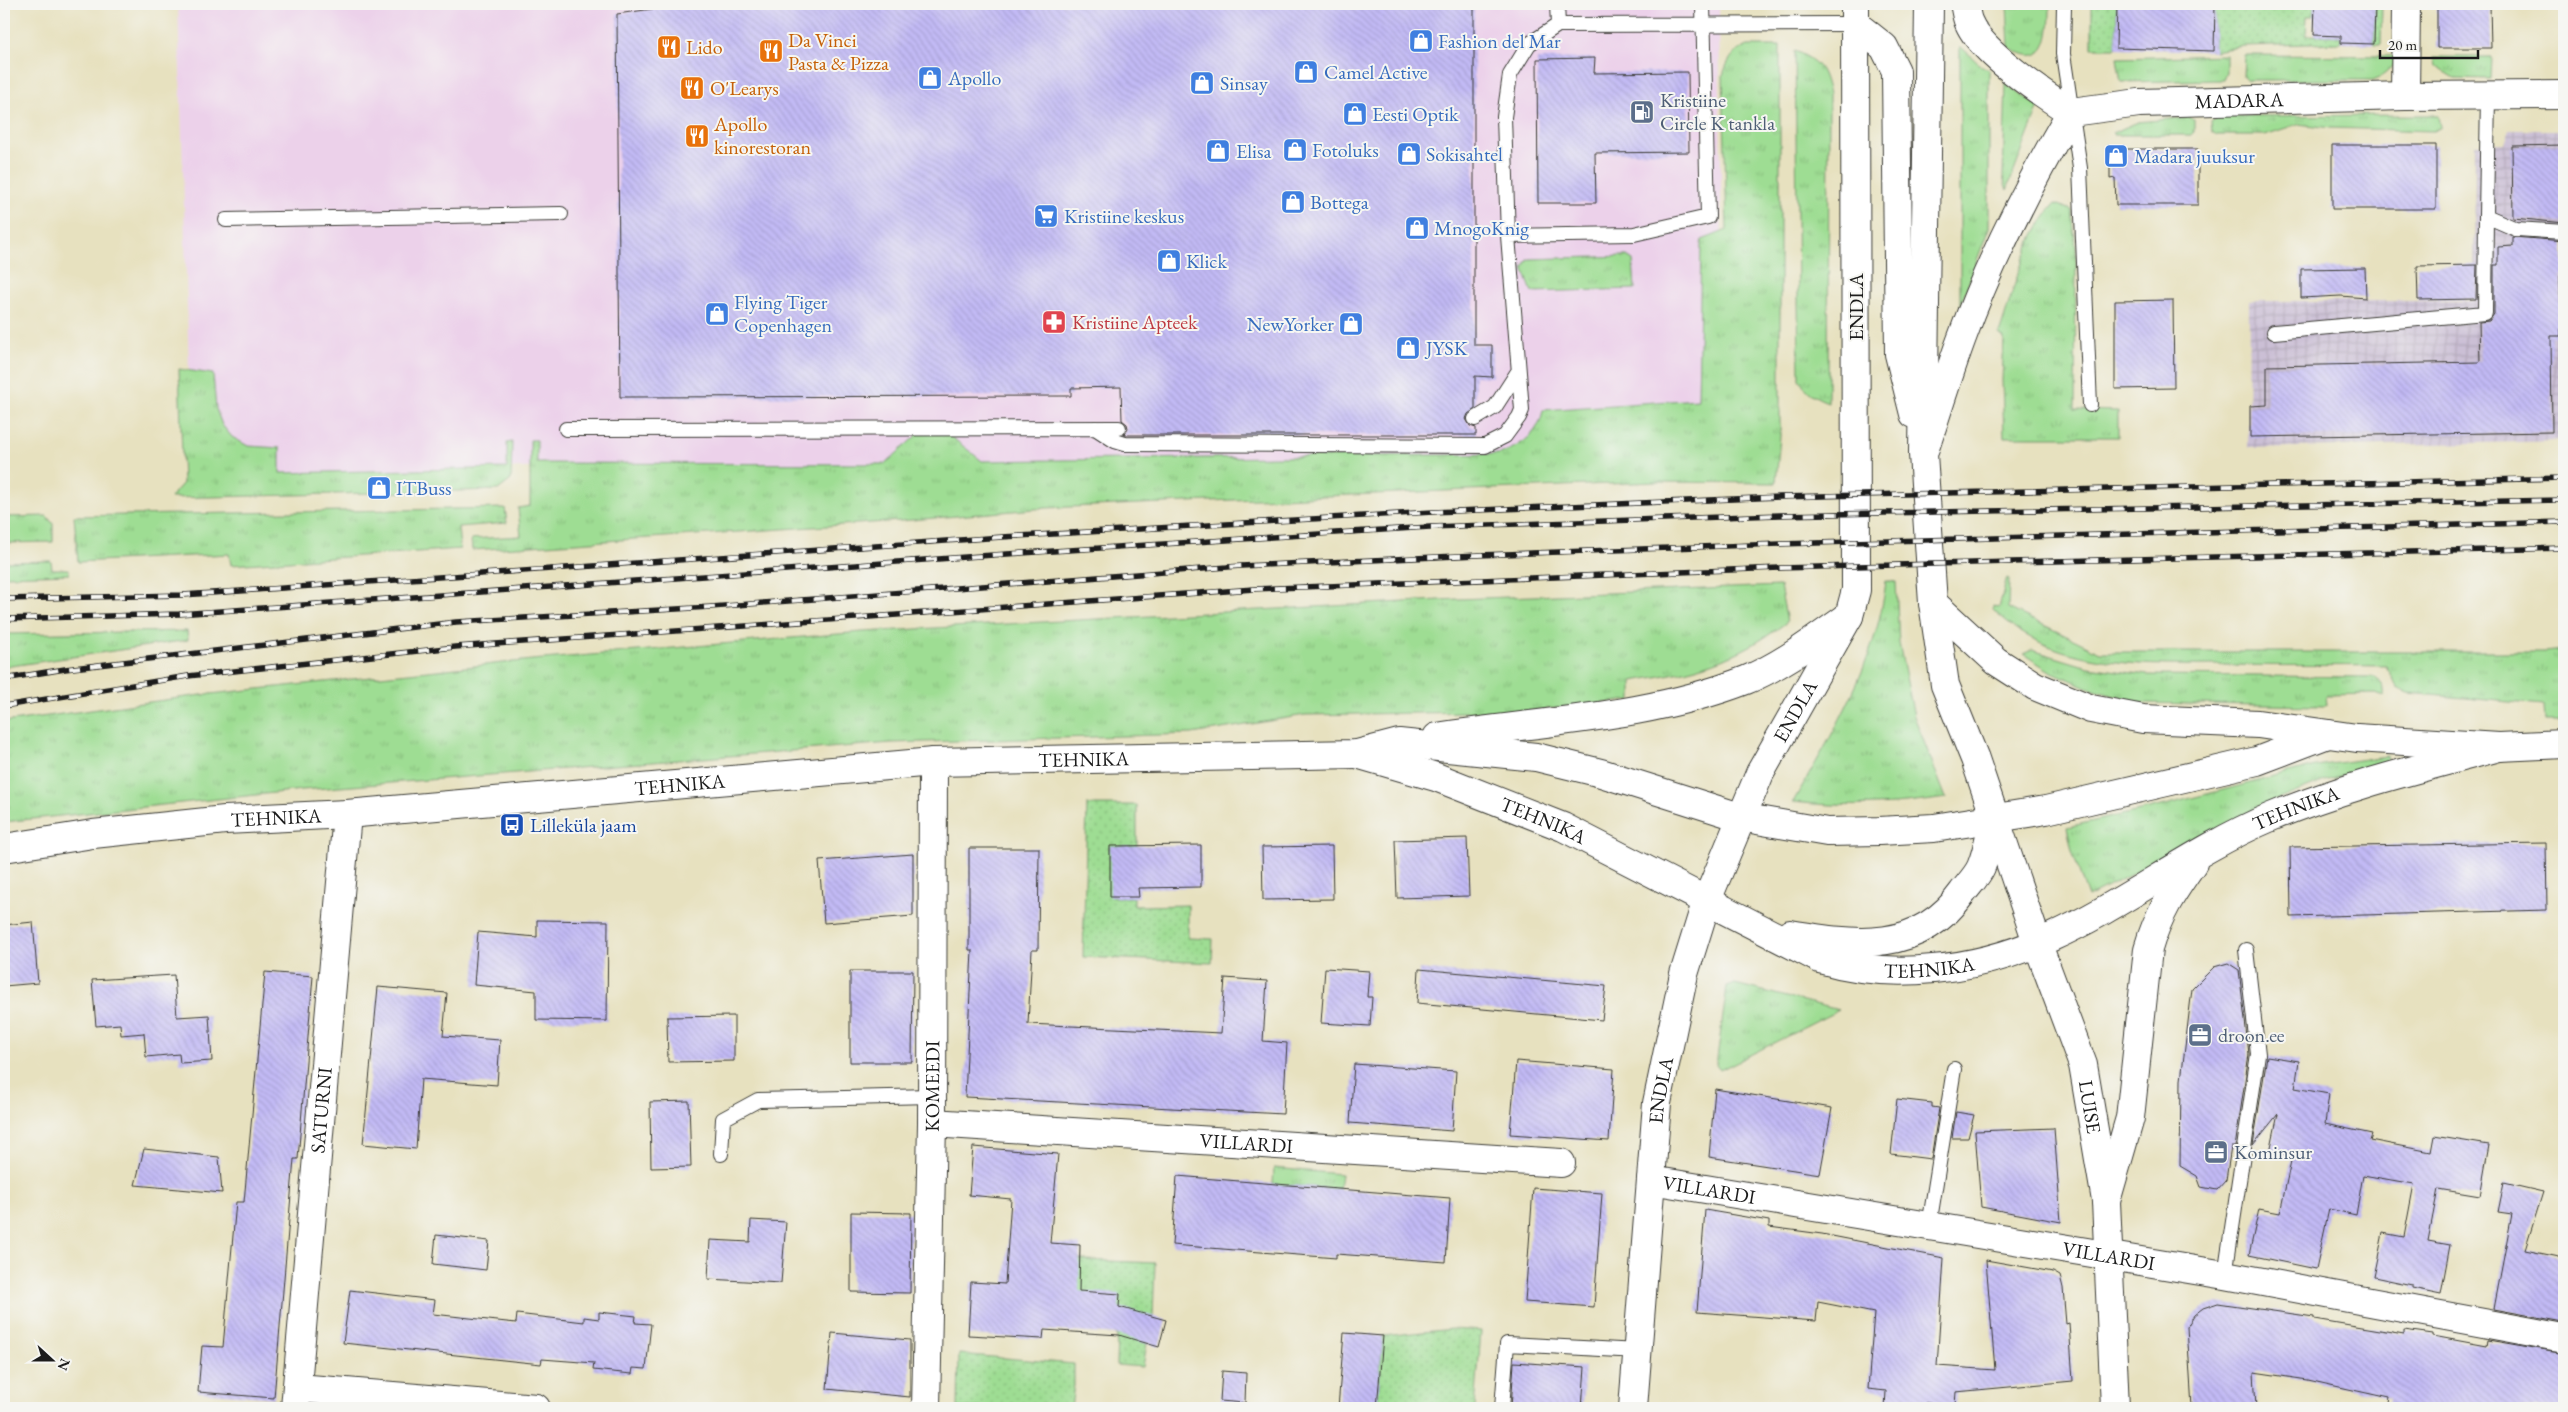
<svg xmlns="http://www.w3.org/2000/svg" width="2568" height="1412" viewBox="0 0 2568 1412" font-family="'EB Garamond',serif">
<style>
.built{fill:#ecd1ea}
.industrial{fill:url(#industrial-grid)}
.grass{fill:url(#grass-tufts);stroke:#5d7c58}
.park{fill:url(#park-dots);stroke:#5d7c58}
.building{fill:url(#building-back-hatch)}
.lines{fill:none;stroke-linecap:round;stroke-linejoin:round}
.lane-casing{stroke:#3a3a34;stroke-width:16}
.street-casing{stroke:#3a3a34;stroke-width:30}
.secondary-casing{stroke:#3a3a34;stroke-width:30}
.primary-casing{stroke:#3a3a34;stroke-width:30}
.lane{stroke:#fff;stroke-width:14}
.street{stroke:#fff;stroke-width:28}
.secondary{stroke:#fff;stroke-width:28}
.primary{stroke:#fff;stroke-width:28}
.rail-casing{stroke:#1c1c1c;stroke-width:5.5}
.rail{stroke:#f6f6f2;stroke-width:4;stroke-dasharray:11;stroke-linecap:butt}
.labels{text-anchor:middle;stroke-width:4;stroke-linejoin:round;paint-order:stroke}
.food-label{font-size:20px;fill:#c56008;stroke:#f6f6f2;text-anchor:start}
.shop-label{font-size:20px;fill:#366cbe;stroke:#f6f6f2;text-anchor:start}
.service-label{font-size:20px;fill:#4e5e75;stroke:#f6f6f2;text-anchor:start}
.street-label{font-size:20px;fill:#1c1c1c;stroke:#f6f6f2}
.health-label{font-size:20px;fill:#be3a42;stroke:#f6f6f2;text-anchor:start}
.transit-label{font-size:20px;fill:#164399;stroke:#f6f6f2;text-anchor:start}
</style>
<defs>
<pattern id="industrial-grid" width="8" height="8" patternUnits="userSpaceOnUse" patternTransform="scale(1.25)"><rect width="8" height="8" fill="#cbbfd5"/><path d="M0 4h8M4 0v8" fill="none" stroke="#aea4b6"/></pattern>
<pattern id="grass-tufts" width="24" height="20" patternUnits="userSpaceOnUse" patternTransform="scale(1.25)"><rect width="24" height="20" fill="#9edd93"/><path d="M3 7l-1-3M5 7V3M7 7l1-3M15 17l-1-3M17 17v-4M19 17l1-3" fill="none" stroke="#88bd7e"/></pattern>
<pattern id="park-dots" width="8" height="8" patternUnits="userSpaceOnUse" patternTransform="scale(1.25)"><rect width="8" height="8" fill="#9edd93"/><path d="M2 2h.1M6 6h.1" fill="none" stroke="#88bd7e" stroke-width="1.8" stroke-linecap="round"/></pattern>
<pattern id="building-back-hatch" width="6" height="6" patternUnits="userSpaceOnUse" patternTransform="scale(1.25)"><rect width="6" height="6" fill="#c2baf5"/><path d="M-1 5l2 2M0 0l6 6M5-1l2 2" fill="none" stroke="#a69fd1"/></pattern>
</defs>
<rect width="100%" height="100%" fill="#f6f6f2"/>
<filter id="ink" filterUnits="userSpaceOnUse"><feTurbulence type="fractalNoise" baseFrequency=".02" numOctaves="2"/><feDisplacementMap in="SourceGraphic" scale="10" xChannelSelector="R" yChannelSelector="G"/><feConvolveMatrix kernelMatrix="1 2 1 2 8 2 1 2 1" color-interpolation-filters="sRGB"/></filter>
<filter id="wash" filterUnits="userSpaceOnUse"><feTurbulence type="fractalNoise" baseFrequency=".0096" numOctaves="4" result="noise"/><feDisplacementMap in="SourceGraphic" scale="20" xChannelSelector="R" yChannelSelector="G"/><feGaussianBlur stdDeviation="1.12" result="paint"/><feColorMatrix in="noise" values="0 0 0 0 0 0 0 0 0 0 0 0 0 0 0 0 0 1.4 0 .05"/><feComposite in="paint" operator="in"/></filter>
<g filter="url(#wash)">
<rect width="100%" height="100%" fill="#e7e1bf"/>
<path class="built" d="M178,4H1719L1724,448L997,476L589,465L183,483L179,369L189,372Z"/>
<path class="industrial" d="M2510,130H2564V441L2248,448L2249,301H2474L2475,144L2505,143Z"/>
<path class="grass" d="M2007,4H2050C2050,33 2049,73 2009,47Z
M1748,46H1780V436L1776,483L1656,482L1046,508L901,521L472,550L471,539L521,536L518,508L530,506V440H537V463L885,464L920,432L944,431L982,461L1500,454C1522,445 1539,434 1543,410L1698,399L1701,244L1702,240L1727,230L1723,75C1728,59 1733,52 1748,46Z
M1960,46L1979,64L1989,70V228L1960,306Z
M1795,51C1820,62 1823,69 1829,94L1828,402C1814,397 1807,392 1799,379Z
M2226,55V73L2223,80L2121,82L2117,58Z
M2244,55L2396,56C2393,69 2384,76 2373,80H2247L2243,76Z
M2433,57H2491L2490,79L2455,78L2435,66Z
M2006,82L2010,88L2039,106L2007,190L2003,177Z
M2439,115L2441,127L2433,131L2331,128L2298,124L2265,135H2217L2212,132L2211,122L2216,116Z
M2190,117L2194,120V132L2191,135H2114L2112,133L2138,122Z
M2055,204L2072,210L2076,249L2075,410L2118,411V437H2004L2002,380L2004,338L1999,334C2014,291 2024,238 2055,204Z
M1627,256L1633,260L1635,289L1532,292L1523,268L1529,259Z
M179,369L213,374L216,409L222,425L232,437L248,446L280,448V473L507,468V443L512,442L511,480L498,490L170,498L183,483Z
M505,508L507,523L458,527L460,549L231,565L229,554L78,562L74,516Z
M47,516L53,524V542L4,543V517Z
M51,561L52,569H69V574L4,576V562Z
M2007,578L2009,579L2008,608L2100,652H2545L2564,650V722H2545L2544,705L2408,693L2399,689L2386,666C2334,665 2282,666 2230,665C2150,665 2054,671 1993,610V606L1999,608Z
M1886,581L1896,582L1899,643L1914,716L1946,798C1894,806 1845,808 1793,802C1833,733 1877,663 1886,581Z
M1780,586L1787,622C1735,661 1695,671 1632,681V700L1528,711L1305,715L1192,734L891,743L302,790L4,822V722L201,695L532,660L862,632L1458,599Z
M187,631L188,640L4,667V634Z
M2032,650L2088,667L2147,675L2373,677C2382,682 2385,687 2384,697L2374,694L2325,695L2326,706L2139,703L2094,690L2050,671L2023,654Z
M2387,756L2388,763L2322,782L2269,803L2088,897L2072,851L2067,827L2149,809L2316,766Z
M1735,984L1839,1010L1720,1070L1716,1065L1727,987Z
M1274,1168L1341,1174L1339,1189L1273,1184Z"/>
<path class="park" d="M2092,4H2117L2116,48H2092Z
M2215,4H2315L2314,16H2307L2306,35L2341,36V43L2244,46L2214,51Z
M2375,4H2382L2381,44H2374Z
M1087,805H1137V846H1110L1111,897H1134V906L1188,905V938L1213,939L1212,963L1083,957Z
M1062,1259L1155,1263L1153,1317L1143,1342L1147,1343L1143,1367L1116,1365L1117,1335L1084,1313Z
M1453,1329L1481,1331L1475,1408H1377L1383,1336Z
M959,1354L1074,1364V1385L1071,1408H958Z"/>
<g id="blocks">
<path class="building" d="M687,4H1474V345H1492V377L1475,376V409L1468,414L1466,419L1470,426L1476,428V435H1124L1128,428L1127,424L1122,420L1121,387L1071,388V396L620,397L617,14Z
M2117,4H2215L2214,51L2116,48Z
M2315,4H2375L2374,44L2341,43V36L2314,35Z
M2437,4H2490L2491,48H2437Z
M1595,58L1594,73L1688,72L1689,152L1595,153L1596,203H1538L1537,59Z
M2332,145H2436V209H2332Z
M2564,145V223L2513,218L2512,146Z
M2110,149H2198V205H2116L2115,178L2110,179Z
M2513,237L2564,241V276H2560L2561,336H2551L2552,432L2250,437V406L2267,405V366L2480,362L2479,322L2489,321L2494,314V265H2498V247L2513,246Z
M2477,265L2476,299L2418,300L2417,266Z
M2365,268L2366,298L2341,296L2301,298V269Z
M2173,300L2174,388L2115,389V301Z
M1467,838L1469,896L1397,898L1395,840Z
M2546,843L2547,910L2291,917L2290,847Z
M1201,845V887L1138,888L1139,897H1110V846Z
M1332,846L1333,899L1263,900L1262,847Z
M969,848H1039L1038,950H1032L1028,1024L1221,1033L1225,978L1267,981L1263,1041L1287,1043L1283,1114L965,1097L972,950H969Z
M913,854V916L824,923L819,861Z
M537,920L608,921L607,1021L536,1020V991L474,985L478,932L537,937Z
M33,922L38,983L4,986V925Z
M2228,963L2239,970L2249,1054L2235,1147H2231L2226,1180L2217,1190L2201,1187L2197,1176L2180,1166L2181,1080L2192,989L2214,967Z
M1325,968L1369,971L1367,997H1372L1370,1026L1321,1023Z
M1419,969L1606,986L1602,1020L1417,1003Z
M850,971H913L912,1062H850Z
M265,972L313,976L298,1159H294L274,1398L198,1392L202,1346L223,1347L236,1202H244Z
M174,975L177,1017L209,1015L212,1061L180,1063L179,1054L146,1057L144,1033L121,1035L120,1024L96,1026L92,980Z
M378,987L447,993L443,1036L500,1040L497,1085L421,1079L416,1149L363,1144Z
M734,1016V1061L668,1062L667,1017Z
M2267,1056L2299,1061L2295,1088L2329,1094L2325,1124L2372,1134L2370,1140L2431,1152L2434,1136L2489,1145L2480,1196L2438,1189L2428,1241L2450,1245L2441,1294L2412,1288V1285L2374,1277L2383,1233L2404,1237L2414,1184L2363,1175L2356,1215L2329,1209L2316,1269L2249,1255L2259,1209L2280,1213L2292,1156L2270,1152L2278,1114L2253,1145Z
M1516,1061L1614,1069L1609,1141L1510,1134Z
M1354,1064L1456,1071L1452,1131L1350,1123Z
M1715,1089L1832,1108L1820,1174L1709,1157Z
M1897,1099L1932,1103V1107L1939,1108L1931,1159L1891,1154Z
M689,1101L691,1167L651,1168L650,1102Z
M1956,1112L1974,1115L1968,1138H1952Z
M2054,1128L2061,1222L1981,1207L1975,1131Z
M973,1147L1058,1154L1050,1243L1080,1245L1079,1291L1120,1294L1119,1307L1166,1320L1159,1347L1119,1335L1088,1333L1044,1330L1043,1339L968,1335L971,1282L1005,1284L1011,1199L969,1195Z
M144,1149L219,1157L222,1193L135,1185Z
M1177,1176L1450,1198L1446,1262L1336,1254V1258L1172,1245Z
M2504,1183L2543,1192L2525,1250L2564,1258V1322L2494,1309L2512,1214L2498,1212Z
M1533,1188L1602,1193L1594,1307L1525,1302Z
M1705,1210L1769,1221V1227L1822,1234L1944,1258L1937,1366L1995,1370L1986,1260L2053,1272L2060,1276L2063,1288L2066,1324L2069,1323L2073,1381L1956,1392L1955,1405L1926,1403L1925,1408H1885L1886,1391L1868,1389L1874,1313L1818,1302L1816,1321L1697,1312Z
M851,1212L911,1213L910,1293L851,1292Z
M751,1220L786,1222L781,1283L708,1279L710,1240L750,1242Z
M436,1235L489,1241L486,1270L433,1264Z
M350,1290L435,1300L433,1314L516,1323L517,1314L584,1322V1317L599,1319V1312L636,1316L635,1323L651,1324L646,1369L633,1368L632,1374L593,1370L594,1363L542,1359L541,1364L343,1343Z
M2218,1303L2314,1317V1319L2404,1334V1330L2433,1334V1336L2487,1346L2488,1340L2564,1353V1408H2387L2389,1398L2308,1380L2254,1372L2256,1408H2192L2187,1327L2194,1315L2203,1308Z
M832,1333L910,1340V1397L827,1389Z
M1344,1333L1383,1336L1377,1408H1338Z
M1514,1362L1585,1367L1582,1408H1511Z
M1222,1371L1246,1373L1245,1403L1220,1401Z"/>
</g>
</g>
<g filter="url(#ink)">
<use href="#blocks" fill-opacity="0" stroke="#3a3a34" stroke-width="1"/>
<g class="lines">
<defs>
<path id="lane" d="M1557,4L1558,25
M2064,4L2063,54L2080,168L2090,405
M2488,95L2486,216L2516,229L2564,232
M226,220L561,214
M1508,236L1634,234L1708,217L1703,4
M2274,332L2485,313L2486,216
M1475,419L1495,407L1517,373
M1095,428L1115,441L1125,444L1485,446L1505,436L1519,417L1522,410L1508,236L1504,117L1510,75L1529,44L1558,25L1855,24
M566,429L1119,428
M721,1154L723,1119L758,1100L932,1096
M1929,1226L1954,1069
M2225,1275L2258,1054L2246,950
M1502,1408L1507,1344L1638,1351"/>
<g id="street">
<path id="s1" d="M1964,4C1966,10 1966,17 1969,23C1982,53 2043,94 2071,112L2139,103L2405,96L2564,95"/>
<path d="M2405,96L2406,4"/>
<path d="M1925,448C1938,410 1949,372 1963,335C1991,258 2029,184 2071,112"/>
<path id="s2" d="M932,1123L1561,1163"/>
<path id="s3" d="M1651,1180L2225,1275L2564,1338"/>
<path d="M298,1388L536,1408"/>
<path id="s4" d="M295,1408L347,814"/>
<path id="s5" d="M926,1408L932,1123L933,762"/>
</g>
<g id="secondary">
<path d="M1933,603L1996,661L2035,686L2091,709L2143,719L2258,724L2357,738L2499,747L2564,744"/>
<path d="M1437,737C1541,721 1648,718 1746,680C1783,665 1816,639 1849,616"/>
<path id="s6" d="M1357,754L1436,777L1563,827L1820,959C1857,970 1894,973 1933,969C2068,958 2153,867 2271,817C2345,786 2422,768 2499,747"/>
<path id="s7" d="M4,848L93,834L225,820L347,814L933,762L1357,754L1399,743L1536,757L1601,773L1740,817L1827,832L1879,831L1934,828L2046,810L2257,761L2328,734"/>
<path d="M1790,934C1856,945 1919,954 1963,892C1969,884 1977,876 1981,867C1987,853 1990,834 1994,819"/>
<path d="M2106,1201L2130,1118L2148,949C2158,914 2172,893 2193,863"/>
</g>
<g id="primary">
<path id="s8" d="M1929,4L1923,454L1933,603L1945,685L1975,759L2038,945L2083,1065L2106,1201L2115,1408"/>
<path d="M1855,24L1884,47L1896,71L1899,354L1914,414"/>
<path id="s9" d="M1633,1408L1657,1103L1684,974L1707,900L1760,773L1849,616L1856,590L1855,4"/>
</g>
</defs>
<use href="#lane" class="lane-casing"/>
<use href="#street" class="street-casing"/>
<use href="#secondary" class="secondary-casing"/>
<use href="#primary" class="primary-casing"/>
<use href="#lane" class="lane"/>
<use href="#street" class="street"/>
<use href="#secondary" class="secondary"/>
<use href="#primary" class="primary"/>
<defs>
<path id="rail" d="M4,599L183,595L1002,537L1433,512L1780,497L2564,478
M4,619L179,614L1007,554L1430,527L1780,515L2564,500
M4,679L65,669L456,622L711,607L1241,566L1479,555L1780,544L2564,522
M4,706L188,676L455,647L1254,589L1780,568L2564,548"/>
</defs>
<use href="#rail" class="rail-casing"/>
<use href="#rail" class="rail"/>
</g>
</g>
<defs>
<symbol id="shop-square" viewBox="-11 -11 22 22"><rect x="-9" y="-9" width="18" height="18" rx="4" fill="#3f7fe0" stroke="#f6f6f2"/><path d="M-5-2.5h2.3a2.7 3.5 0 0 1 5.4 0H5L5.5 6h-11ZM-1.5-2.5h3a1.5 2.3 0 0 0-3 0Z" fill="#fff"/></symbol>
<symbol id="restaurant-square" viewBox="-11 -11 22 22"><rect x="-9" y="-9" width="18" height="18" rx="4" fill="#e8710a" stroke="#f6f6f2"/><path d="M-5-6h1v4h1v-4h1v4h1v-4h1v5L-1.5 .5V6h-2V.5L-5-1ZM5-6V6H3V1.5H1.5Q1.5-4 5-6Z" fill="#fff"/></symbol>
<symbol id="fuel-square" viewBox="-11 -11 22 22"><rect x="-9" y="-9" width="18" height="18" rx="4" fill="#5c6f8a" stroke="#f6f6f2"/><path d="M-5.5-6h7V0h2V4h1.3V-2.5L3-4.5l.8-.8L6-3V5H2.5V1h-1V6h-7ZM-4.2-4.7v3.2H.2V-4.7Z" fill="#fff"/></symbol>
<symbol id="supermarket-square" viewBox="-11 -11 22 22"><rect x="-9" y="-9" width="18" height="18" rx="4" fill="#3f7fe0" stroke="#f6f6f2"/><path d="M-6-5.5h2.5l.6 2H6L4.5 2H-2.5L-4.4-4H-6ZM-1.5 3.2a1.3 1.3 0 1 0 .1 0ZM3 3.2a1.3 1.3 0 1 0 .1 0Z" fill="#fff"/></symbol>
<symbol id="pharmacy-square" viewBox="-11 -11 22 22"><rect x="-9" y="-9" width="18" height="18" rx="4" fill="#e0444e" stroke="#f6f6f2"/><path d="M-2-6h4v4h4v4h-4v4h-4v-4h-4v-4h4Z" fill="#fff"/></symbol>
<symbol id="bus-square" viewBox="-11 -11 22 22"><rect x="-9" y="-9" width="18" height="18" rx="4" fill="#1a4fb4" stroke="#f6f6f2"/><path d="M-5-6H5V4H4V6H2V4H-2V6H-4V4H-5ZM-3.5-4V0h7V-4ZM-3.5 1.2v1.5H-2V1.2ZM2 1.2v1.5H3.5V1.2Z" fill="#fff"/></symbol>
<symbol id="office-square" viewBox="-11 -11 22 22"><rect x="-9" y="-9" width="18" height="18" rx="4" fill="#5c6f8a" stroke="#f6f6f2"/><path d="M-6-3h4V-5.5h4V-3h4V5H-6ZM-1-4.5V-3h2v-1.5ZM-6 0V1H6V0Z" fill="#fff"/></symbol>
</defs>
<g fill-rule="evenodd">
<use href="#shop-square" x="1407" y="27" width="28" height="28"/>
<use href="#restaurant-square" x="655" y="33" width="28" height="28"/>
<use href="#restaurant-square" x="757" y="37" width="28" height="28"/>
<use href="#shop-square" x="1292" y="58" width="28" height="28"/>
<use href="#shop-square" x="916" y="64" width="28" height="28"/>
<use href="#shop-square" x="1188" y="69" width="28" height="28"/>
<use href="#restaurant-square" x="678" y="74" width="28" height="28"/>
<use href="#fuel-square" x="1628" y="98" width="28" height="28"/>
<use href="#shop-square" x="1341" y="100" width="28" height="28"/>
<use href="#restaurant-square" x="683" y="122" width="28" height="28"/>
<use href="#shop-square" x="1281" y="136" width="28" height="28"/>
<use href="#shop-square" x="1204" y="137" width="28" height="28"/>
<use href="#shop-square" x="1395" y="140" width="28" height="28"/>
<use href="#shop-square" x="2102" y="142" width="28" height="28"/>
<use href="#shop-square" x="1279" y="188" width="28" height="28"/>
<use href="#supermarket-square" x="1032" y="202" width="28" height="28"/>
<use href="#shop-square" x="1403" y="214" width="28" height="28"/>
<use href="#shop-square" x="1155" y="247" width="28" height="28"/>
<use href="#shop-square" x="703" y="300" width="28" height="28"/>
<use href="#pharmacy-square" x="1040" y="308" width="28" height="28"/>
<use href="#shop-square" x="1337" y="310" width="28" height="28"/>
<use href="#shop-square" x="1394" y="334" width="28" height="28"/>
<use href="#shop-square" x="365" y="474" width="28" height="28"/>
<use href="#bus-square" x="498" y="811" width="28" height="28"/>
<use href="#office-square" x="2186" y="1021" width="28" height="28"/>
<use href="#office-square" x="2202" y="1138" width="28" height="28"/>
</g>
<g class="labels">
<g class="food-label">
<text x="788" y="47">Da Vinci<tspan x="788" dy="23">Pasta &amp; Pizza</tspan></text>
<text x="686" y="54">Lido</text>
<text x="710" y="95">O'Learys</text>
<text x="714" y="131">Apollo<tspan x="714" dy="23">kinorestoran</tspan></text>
</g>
<g class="shop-label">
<text x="1438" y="48">Fashion del Mar</text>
<text x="1324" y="79">Camel Active</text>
<text x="948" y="85">Apollo</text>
<text x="1220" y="90">Sinsay</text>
<text x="1372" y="121">Eesti Optik</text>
<text x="1312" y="157">Fotoluks</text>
<text x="1236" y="158">Elisa</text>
<text x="1426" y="161">Sokisahtel</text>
<text x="2134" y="163">Madara juuksur</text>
<text x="1310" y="209">Bottega</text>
<text x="1064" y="223">Kristiine keskus</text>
<text x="1434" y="235">MnogoKnig</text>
<text x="1186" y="268">Klick</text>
<text x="734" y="309">Flying Tiger<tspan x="734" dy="23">Copenhagen</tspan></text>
<text x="1334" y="331" text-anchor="end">NewYorker</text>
<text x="1426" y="355">JYSK</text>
<text x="396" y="495">ITBuss</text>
</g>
<g class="service-label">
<text x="1660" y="107">Kristiine<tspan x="1660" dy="23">Circle K tankla</tspan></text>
<text x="2218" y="1042">droon.ee</text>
<text x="2234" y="1159">Kominsur</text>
</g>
<g class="street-label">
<text dy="7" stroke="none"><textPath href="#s1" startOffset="325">MADARA</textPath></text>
<text transform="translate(1856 307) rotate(-90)" y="7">ENDLA</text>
<text dy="7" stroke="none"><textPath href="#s9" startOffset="724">ENDLA</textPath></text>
<text dy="7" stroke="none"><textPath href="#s7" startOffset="1084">TEHNIKA</textPath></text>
<text dy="7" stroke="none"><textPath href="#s7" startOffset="679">TEHNIKA</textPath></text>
<text dy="7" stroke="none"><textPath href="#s6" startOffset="1022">TEHNIKA</textPath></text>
<text dy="7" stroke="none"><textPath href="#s7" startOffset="274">TEHNIKA</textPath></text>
<text dy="7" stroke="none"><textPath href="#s6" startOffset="198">TEHNIKA</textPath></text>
<text dy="7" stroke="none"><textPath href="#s6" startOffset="618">TEHNIKA</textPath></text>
<text dy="7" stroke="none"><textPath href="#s5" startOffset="322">KOMEEDI</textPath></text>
<text dy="7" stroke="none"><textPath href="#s9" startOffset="319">ENDLA</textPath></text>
<text dy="7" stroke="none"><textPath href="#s8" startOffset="1129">LUISE</textPath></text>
<text dy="7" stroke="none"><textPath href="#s4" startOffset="299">SATURNI</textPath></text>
<text dy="7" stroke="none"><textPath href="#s2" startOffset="315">VILLARDI</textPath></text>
<text dy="7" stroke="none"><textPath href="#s3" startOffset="59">VILLARDI</textPath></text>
<text dy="7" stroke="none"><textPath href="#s3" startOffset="464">VILLARDI</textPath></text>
</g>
<g class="health-label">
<text x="1072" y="329">Kristiine Apteek</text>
</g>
<g class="transit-label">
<text x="530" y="832">Lilleküla jaam</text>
</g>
</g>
<rect width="2568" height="1412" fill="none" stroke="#f6f6f2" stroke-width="20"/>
<g transform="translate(52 1360) rotate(111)" stroke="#f6f6f2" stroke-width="4" paint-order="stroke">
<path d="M0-4L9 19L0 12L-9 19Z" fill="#1c1c1c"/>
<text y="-8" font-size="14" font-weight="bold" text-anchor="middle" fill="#1c1c1c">N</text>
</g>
<path d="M2380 50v8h98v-8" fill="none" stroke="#1c1c1c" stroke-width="2.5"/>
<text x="2388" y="50" font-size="15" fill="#1c1c1c" stroke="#f6f6f2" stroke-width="4" paint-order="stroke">20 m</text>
</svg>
